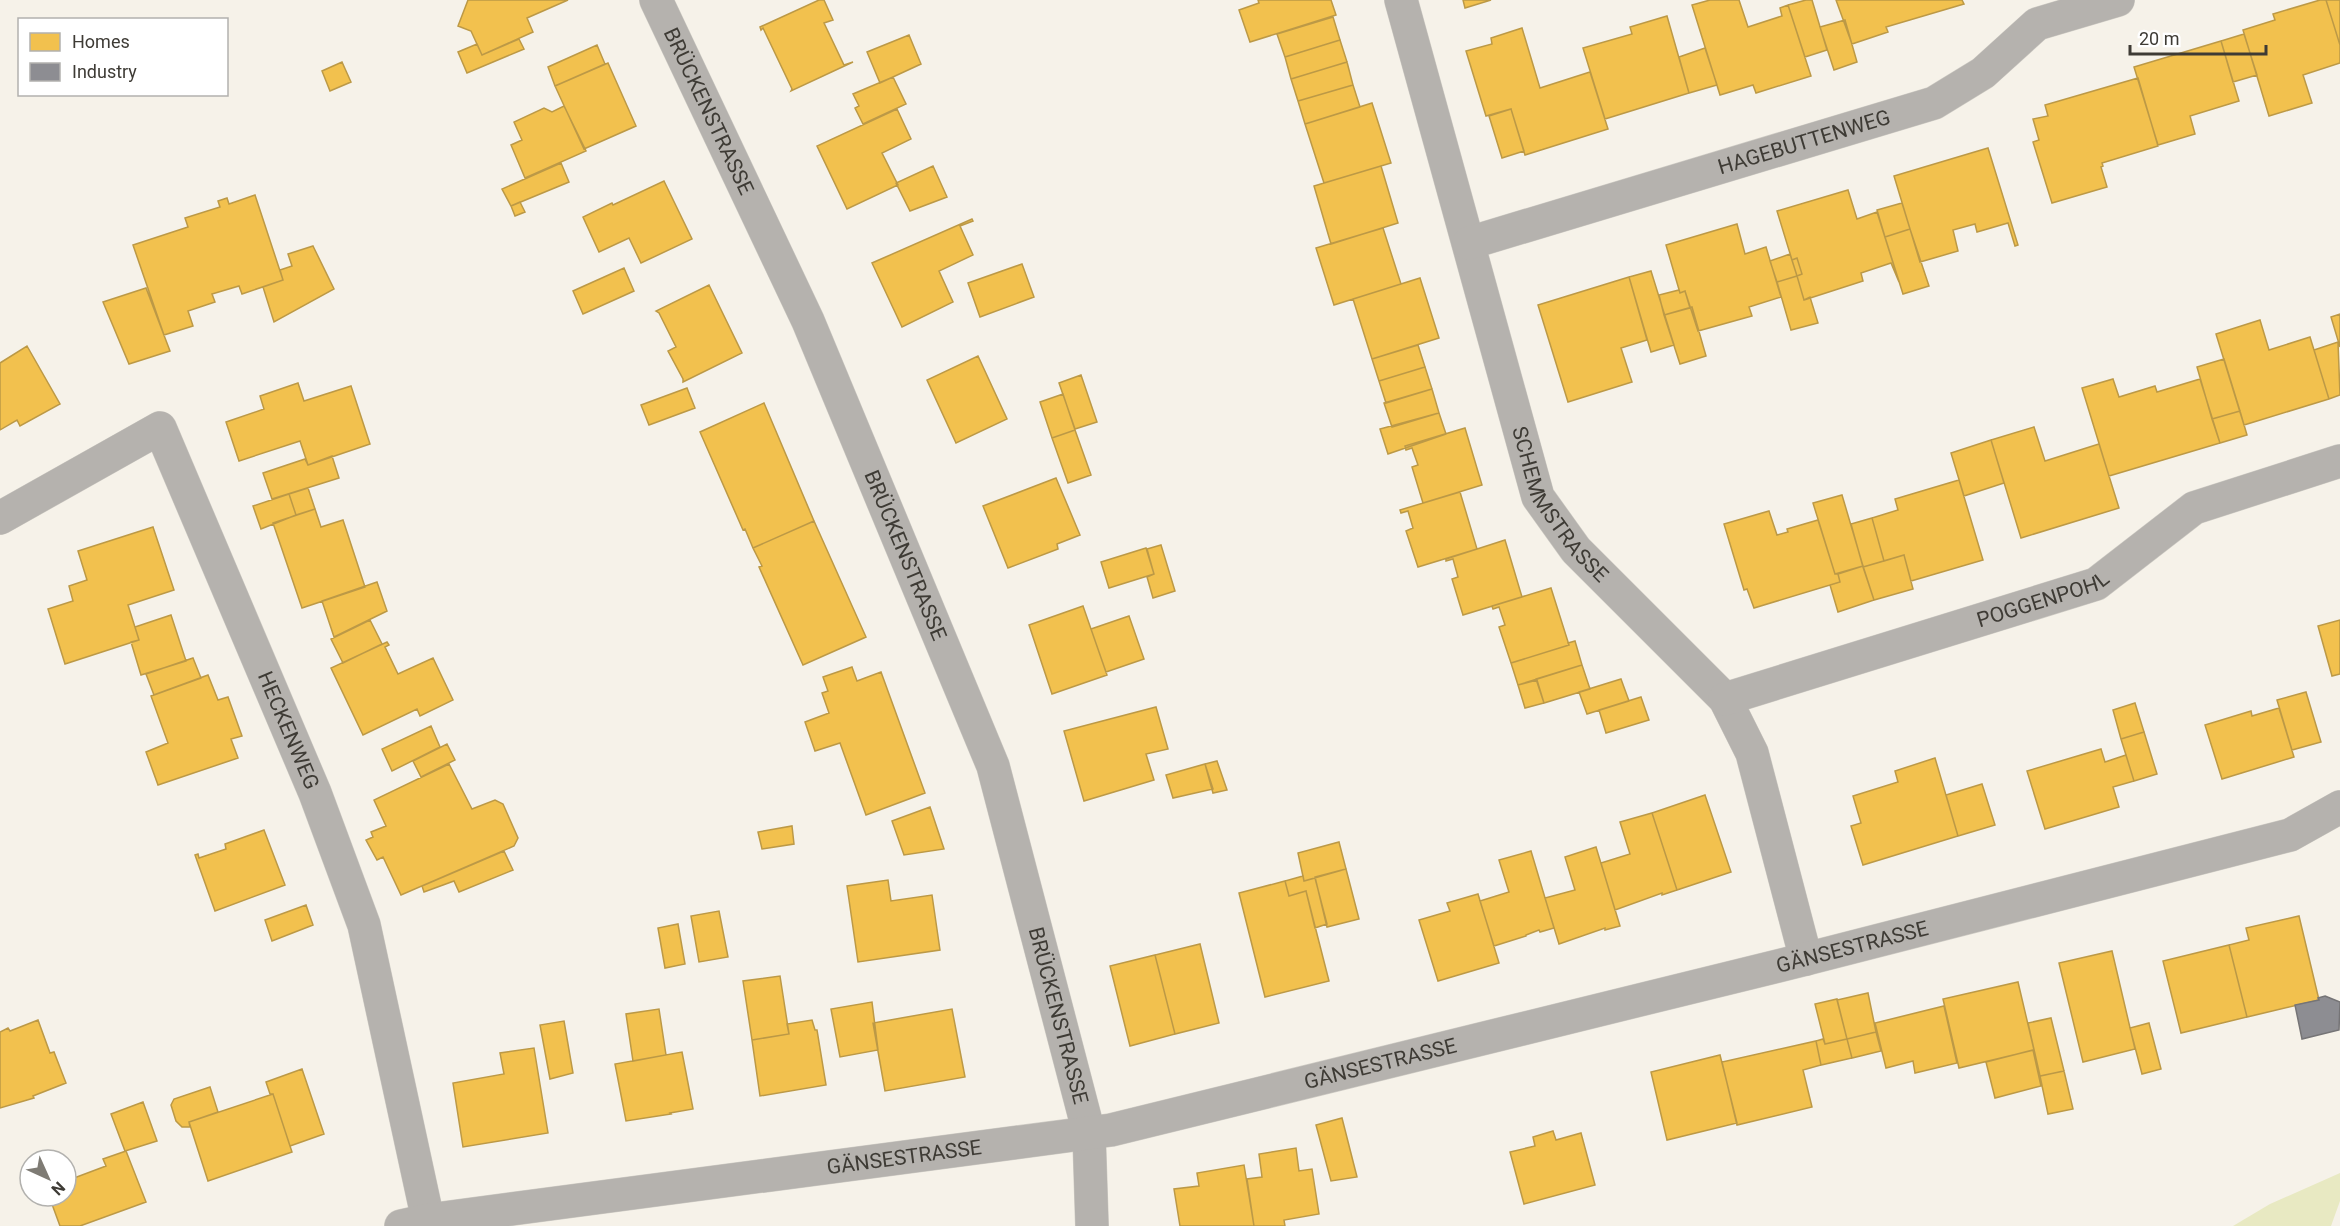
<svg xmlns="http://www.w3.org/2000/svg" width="2340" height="1226" viewBox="0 0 2340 1226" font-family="Roboto,sans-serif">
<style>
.green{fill:#e8e9c2}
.homes{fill:#f2c14e;stroke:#bc9946;stroke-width:1.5}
.industry{fill:#8d8d92;stroke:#757476;stroke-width:1.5}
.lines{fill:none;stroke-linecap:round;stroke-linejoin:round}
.street-casing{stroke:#d0cdc6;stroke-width:34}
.street{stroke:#b5b2ae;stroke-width:33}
.labels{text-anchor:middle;stroke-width:6;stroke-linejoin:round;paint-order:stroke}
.street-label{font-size:21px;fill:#3e3b35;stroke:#fff}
</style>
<rect width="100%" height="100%" fill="#f6f2e9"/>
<path class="green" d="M2340,1173V1201L2331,1226H2233L2270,1204Z"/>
<path class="homes" d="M468,0H568L527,18L533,32L482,55L471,31L458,26Z
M819,0H824L833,20L824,23L844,65L853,62L791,91L792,89L763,28L761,30L760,27Z
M1258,0H1331L1336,15L1250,42L1239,10L1259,3Z
M1463,0H1491L1465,8Z
M1710,0H1739L1748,27L1782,16L1780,8L1788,5L1811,76L1756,93L1753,85L1720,95L1692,5Z
M1806,0H1812L1827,50L1805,57L1788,5Z
M1836,0H1962L1964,4L1886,27L1888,32L1852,44Z
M2320,0H2326L2340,45V63L2303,75L2312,103L2269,116L2243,30L2275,20L2273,14Z
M2326,0H2340V45Z
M1667,16L1689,93L1605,119L1583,48L1632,34L1630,27Z
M1333,17L1340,40L1285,57L1277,34Z
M1845,20L1857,62L1834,70L1820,27Z
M1522,28L1540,88L1590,72L1608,129L1525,155L1511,109L1486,116L1466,51L1492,44L1491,38Z
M2244,34L2257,75L2233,82L2221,41Z
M909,35L921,64L880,83L867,52Z
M519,39L524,49L467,73L458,52L477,44L482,55Z
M1340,40L1347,62L1291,79L1285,57Z
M2221,41L2239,101L2190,116L2195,134L2158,145L2134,67Z
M597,45L605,64L555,86L548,67Z
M1705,48L1717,85L1689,93L1679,57Z
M342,62L351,82L330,91L322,71Z
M1347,62L1353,85L1298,101L1291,79Z
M608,63L636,126L584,149L555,86Z
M893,77L906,104L863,124L855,108L859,106L853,94Z
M2138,78L2158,146L2102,163L2103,166L2101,167L2107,187L2052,203L2033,142L2039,140L2033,119L2048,116L2045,105Z
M1353,85L1360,107L1305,124L1298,101Z
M1372,103L1391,163L1324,183L1305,124Z
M564,106L586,151L525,178L511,145L522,140L514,122L544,108L552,112Z
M897,109L911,139L882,153L898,185L847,209L817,146Z
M1511,109L1524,151L1502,158L1489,116Z
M1988,148L2018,245L2015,246L2008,223L1977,232L1975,224L1953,230L1958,251L1920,262L1894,176Z
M561,163L569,182L511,206L502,189Z
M933,166L947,197L910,211L896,183Z
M1381,166L1398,223L1331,244L1314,186Z
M664,181L692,239L641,263L629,238L599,252L583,217L612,203L613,205Z
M1848,190L1857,219L1877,212L1899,282L1891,263L1861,273L1863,281L1804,300L1797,276L1802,274L1797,258L1792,260L1777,211Z
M255,195L283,280L242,294L239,286L212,294L215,302L188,311L193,326L164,335L133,245L188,227L185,218L220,207L218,201L227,198L229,204Z
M520,202L525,212L515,216L511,206Z
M1902,203L1910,229L1885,237L1877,210Z
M972,219L973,221L960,226L973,255L939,271L953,302L902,327L872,263Z
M1737,224L1745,254L1766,247L1781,297L1749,307L1752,316L1698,331L1685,291L1680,293L1666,245Z
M1383,228L1401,284L1334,305L1316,248Z
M1910,229L1929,286L1903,294L1885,237Z
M313,246L334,289L274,322L263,287L283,280L280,270L292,266L288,254Z
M1790,254L1797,276L1777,282L1770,261Z
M1797,258L1802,274L1797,276L1792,260Z
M1022,264L1034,297L980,317L968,283Z
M624,268L634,291L583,314L573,291Z
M1651,271L1674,345L1651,352L1629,277Z
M1797,276L1804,300L1810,297L1818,323L1791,330L1777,282Z
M1629,277L1647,340L1621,348L1632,382L1568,402L1538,305Z
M1420,278L1439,338L1372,359L1353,299Z
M709,285L742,353L683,382V379L668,351L676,347L659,313L656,311Z
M146,288L170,351L129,364L103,302Z
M1679,290L1680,293L1685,291L1690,308L1664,315L1659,295Z
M1692,307L1706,356L1680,364L1664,315Z
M2340,314V347L2331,317Z
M2260,320L2269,350L2310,337L2329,399L2244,425L2216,334Z
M2338,342L2340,395L2329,399L2314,350Z
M1418,345L1425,367L1379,381L1372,359Z
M27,346L60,404L20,426L17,420L0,430V363Z
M978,356L1007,419L956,443L927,380Z
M2224,359L2240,411L2212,419L2197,367Z
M1425,367L1432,389L1386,403L1379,381Z
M1081,375L1097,422L1075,429L1059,383Z
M2113,379L2119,397L2155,386L2157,392L2200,379L2220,443L2109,476L2082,388Z
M298,383L304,401L351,386L370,444L308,465L300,441L239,461L226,422L264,409L260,396Z
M687,388L695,408L649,425L641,405Z
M1432,389L1439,413L1392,427L1384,403Z
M1063,394L1075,430L1052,438L1040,402Z
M764,403L814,521L753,548L745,529L743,530L700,432Z
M2240,411L2247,435L2220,443L2212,419Z
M1439,413L1446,434L1388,454L1380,429Z
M2034,427L2045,461L2099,444L2119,508L2021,538L1991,440Z
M1465,428L1482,485L1423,503L1412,467L1418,465L1412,448L1406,450L1405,446Z
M1075,430L1091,475L1068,483L1052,438Z
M1991,440L2004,483L1964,496L1951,453Z
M332,456L339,478L272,499L263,473L305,459L308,465Z
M1056,478L1080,535L1057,544L1058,549L1008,568L983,506Z
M1959,480L1983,560L1911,581L1904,555L1884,561L1872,518L1898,510L1895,499Z
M308,488L315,509L296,515L289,494Z
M1460,492L1477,549L1418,567L1406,531L1413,528L1408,511L1401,513L1400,510Z
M289,494L296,515L261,529L253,506Z
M1842,495L1863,566L1835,574L1813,503Z
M315,509L321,527L343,520L365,587L302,608L273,523Z
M1769,511L1777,535L1788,532L1787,529L1818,520L1835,574H1838L1840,582L1754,608L1747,589L1744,590L1724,524Z
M1872,518L1884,561L1863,567L1851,524Z
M814,521L866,637L803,665L759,567L762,566L753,548Z
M153,527L174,590L128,605L139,640L65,664L48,609L73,601L69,586L87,580L78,551Z
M1505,540L1522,597L1463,615L1452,579L1458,577L1453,559L1446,561V559Z
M1161,545L1175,591L1153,598L1147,577L1154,574L1147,549Z
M1146,548L1154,574L1109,588L1101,562Z
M1904,555L1913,589L1874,600L1863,567Z
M1863,566L1874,600L1838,612L1830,585L1840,582L1838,574Z
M377,582L387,611L334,637L322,601Z
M1551,588L1569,645L1511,663L1499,627L1505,625L1499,607L1493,609L1492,606Z
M1083,606L1107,675L1052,694L1029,625Z
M171,615L186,661L141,675L131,642L139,640L135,627Z
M1129,616L1144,659L1106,672L1091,629Z
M370,620L382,644L343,663L331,639Z
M2340,620V674L2332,676L2318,626Z
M1575,641L1582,665L1518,685L1511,663L1569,645L1568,643Z
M387,642L389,645L385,647L398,674L433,658L453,700L420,716L417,709L363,735L331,668Z
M193,658L201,678L154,695L146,674Z
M1582,665L1590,689L1544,703L1536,679Z
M852,667L857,681L881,672L925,793L866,815L840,743L815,751L805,722L829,713L822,693L828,691L823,677Z
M208,675L218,700L228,697L242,736L231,739L238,758L158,785L146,752L168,743L151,696Z
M1621,679L1629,701L1587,714L1579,692Z
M1537,680L1544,703L1525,708L1518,685Z
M2306,692L2321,742L2292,750L2277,700Z
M1641,697L1649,720L1606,733L1599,710Z
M2135,703L2144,732L2121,739L2113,710Z
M1156,707L1168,749L1146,754L1154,780L1084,801L1064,731Z
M2279,708L2294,757L2222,779L2205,725L2251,711L2252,716Z
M431,726L440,747L392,771L382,749Z
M2144,732L2157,774L2134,781L2121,739Z
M447,744L455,760L421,777L413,761Z
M2101,749L2105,762L2126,755L2134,781L2113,787L2119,807L2045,829L2027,771Z
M1935,758L1958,836L1863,865L1851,826L1861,823L1853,796L1898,782L1895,771Z
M1217,761L1227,790L1213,793L1205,764Z
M449,764L472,809L495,800L503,804L518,838L514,846L401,895L383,857L377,860L366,840L373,837L371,832L386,826L374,800Z
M1205,764L1213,789L1173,798L1166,775Z
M1982,784L1995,825L1958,836L1946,795Z
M1705,795L1731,872L1677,890L1652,813Z
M930,807L944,849L904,855L892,821Z
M1652,813L1677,890L1662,895V893L1615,910L1601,863L1630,854L1620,822Z
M792,826L794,844L762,849L758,832Z
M264,830L285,885L215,911L195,855L198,854L199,858L226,849L225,844Z
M1339,842L1346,869L1304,881L1298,853Z
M1596,847L1620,926L1605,930V928L1559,944L1545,898L1575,890L1565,857Z
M504,851L513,870L459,892L454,881L424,892L422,886Z
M1531,851L1554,928L1540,932L1539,930L1526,935V936L1494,946L1480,901L1509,892L1499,860Z
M1346,869L1359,919L1327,927L1315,877Z
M1303,876L1304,881L1315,878L1327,924L1315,928L1306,891L1289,896L1285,881Z
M888,880L891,901L932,895L940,950L858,962L847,886Z
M1285,881L1289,896L1306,891L1329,981L1265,997L1239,893Z
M1478,894L1499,963L1438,981L1419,920L1450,911L1447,903Z
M306,905L313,925L272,941L265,920Z
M719,911L728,957L699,962L691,916Z
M2299,916L2319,1000L2247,1017L2229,945L2249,940L2246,928Z
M678,924L685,964L665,968L658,928Z
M1200,944L1219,1023L1175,1034L1155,955Z
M2229,945L2247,1017L2181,1033L2163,961Z
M2112,951L2135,1049L2083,1062L2059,963Z
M1155,955L1175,1034L1130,1046L1110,966Z
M780,976L789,1034L752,1040L743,981Z
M2018,982L2034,1050L1959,1068L1943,999Z
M1868,993L1876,1032L1847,1039L1837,1000Z
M1837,999L1847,1039L1825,1044L1815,1004Z
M872,1002L878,1050L840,1057L831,1009Z
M1944,1006L1957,1063L1915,1073L1913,1061L1886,1068L1875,1023Z
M659,1009L666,1055L633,1061L626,1014Z
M952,1009L965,1077L885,1091L873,1023Z
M2051,1018L2064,1071L2040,1076L2028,1023Z
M38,1020L50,1053L54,1052L66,1083L33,1096L34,1098L0,1108V1032L8,1028L10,1031Z
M812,1020L815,1030H817L826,1085L760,1096L752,1040L789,1034L787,1024Z
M564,1021L573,1073L550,1079L540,1025Z
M2149,1023L2161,1069L2142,1074L2130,1028Z
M1876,1032L1881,1051L1852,1058L1847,1039Z
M1823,1039L1825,1044L1847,1039L1852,1058L1821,1065L1816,1041Z
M1816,1041L1821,1065L1803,1070L1812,1107L1737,1125L1722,1062Z
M534,1048L548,1133L463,1147L453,1083L504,1074L500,1053Z
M2033,1050L2041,1086L1995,1098L1986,1062Z
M682,1052L693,1109L670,1113L671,1114L626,1121L615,1064Z
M1720,1055L1737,1123L1667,1140L1651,1072Z
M302,1069L324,1134L290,1146L273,1094H270L266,1082Z
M2064,1071L2073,1109L2048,1114L2040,1076Z
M210,1087L218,1112L189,1122L190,1127H182L176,1121L171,1105L174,1099Z
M273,1094L292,1152L208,1181L189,1122Z
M143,1102L157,1141L125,1151L111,1114Z
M1342,1118L1357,1177L1331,1181L1316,1125Z
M1553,1131L1556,1140L1581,1133L1595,1185L1524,1204L1510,1152L1535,1146L1533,1137Z
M1296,1148L1299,1171L1312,1169L1319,1214L1284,1220L1285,1226H1254L1247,1179L1262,1177L1259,1154Z
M126,1151L146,1202L80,1226H60L49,1196H66V1181L106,1166L103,1159Z
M1244,1165L1254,1226H1180L1174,1189L1199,1186L1197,1173Z"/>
<path class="industry" d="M2325,996L2340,1002L2339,1030L2302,1039L2295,1005L2319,1000L2318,998Z"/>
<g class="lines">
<defs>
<g id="street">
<path id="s1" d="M656,0L808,321L993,766L1089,1133L1092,1226"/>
<path id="s2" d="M1401,0L1538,497L1576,550L1725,699L1752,753L1806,959"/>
<path id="s3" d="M1469,243L1934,103L1983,73L2037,24L2118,0"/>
<path id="s4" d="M0,518L160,428L315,793L364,925L428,1220"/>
<path id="s5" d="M1725,699L2096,584L2194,508L2340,461"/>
<path id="s6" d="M401,1226L428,1220L1111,1130L1806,959L2290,835L2340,807"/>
</g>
</defs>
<use href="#street" class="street-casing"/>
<use href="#street" class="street"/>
</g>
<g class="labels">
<g class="street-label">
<text dy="7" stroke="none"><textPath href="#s1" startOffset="123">BRÜCKENSTRASSE</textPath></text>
<text dy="7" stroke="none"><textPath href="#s3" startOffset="350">HAGEBUTTENWEG</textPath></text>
<text dy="7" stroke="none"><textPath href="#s2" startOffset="532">SCHEMMSTRASSE</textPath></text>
<text dy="7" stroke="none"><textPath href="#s1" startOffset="609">BRÜCKENSTRASSE</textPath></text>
<text dy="7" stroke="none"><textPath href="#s5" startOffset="333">POGGENPOHL</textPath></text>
<text dy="7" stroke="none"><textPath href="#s4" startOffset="512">HECKENWEG</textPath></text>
<text dy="7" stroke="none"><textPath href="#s6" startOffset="1480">GÄNSESTRASSE</textPath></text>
<text dy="7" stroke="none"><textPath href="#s1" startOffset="1095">BRÜCKENSTRASSE</textPath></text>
<text dy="7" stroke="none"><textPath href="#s6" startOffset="994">GÄNSESTRASSE</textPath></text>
<text dy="7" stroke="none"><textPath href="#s6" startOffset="508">GÄNSESTRASSE</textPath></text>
</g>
</g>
<rect x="18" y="18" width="210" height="78" fill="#ffffff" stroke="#b2b1ae" stroke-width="1.5"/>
<rect x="30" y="33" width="30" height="18" fill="#f2c14e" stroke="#b2b1ae" stroke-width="1.5"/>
<text x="72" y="48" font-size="18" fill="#3e3b35">Homes</text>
<rect x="30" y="63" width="30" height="18" fill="#8d8d92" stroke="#b2b1ae" stroke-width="1.5"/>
<text x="72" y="78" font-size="18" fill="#3e3b35">Industry</text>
<g transform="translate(48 1178) rotate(135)"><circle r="28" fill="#ffffff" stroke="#b2b1ae" stroke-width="1.5"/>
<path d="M0-4.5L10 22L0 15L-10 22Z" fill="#7e7b74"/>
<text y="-9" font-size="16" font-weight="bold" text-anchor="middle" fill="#3e3b35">N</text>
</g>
<path d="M2130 45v9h136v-9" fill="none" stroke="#3e3b35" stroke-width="3"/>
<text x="2139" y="45" font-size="18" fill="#3e3b35" stroke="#ffffff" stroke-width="4.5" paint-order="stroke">20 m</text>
</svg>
